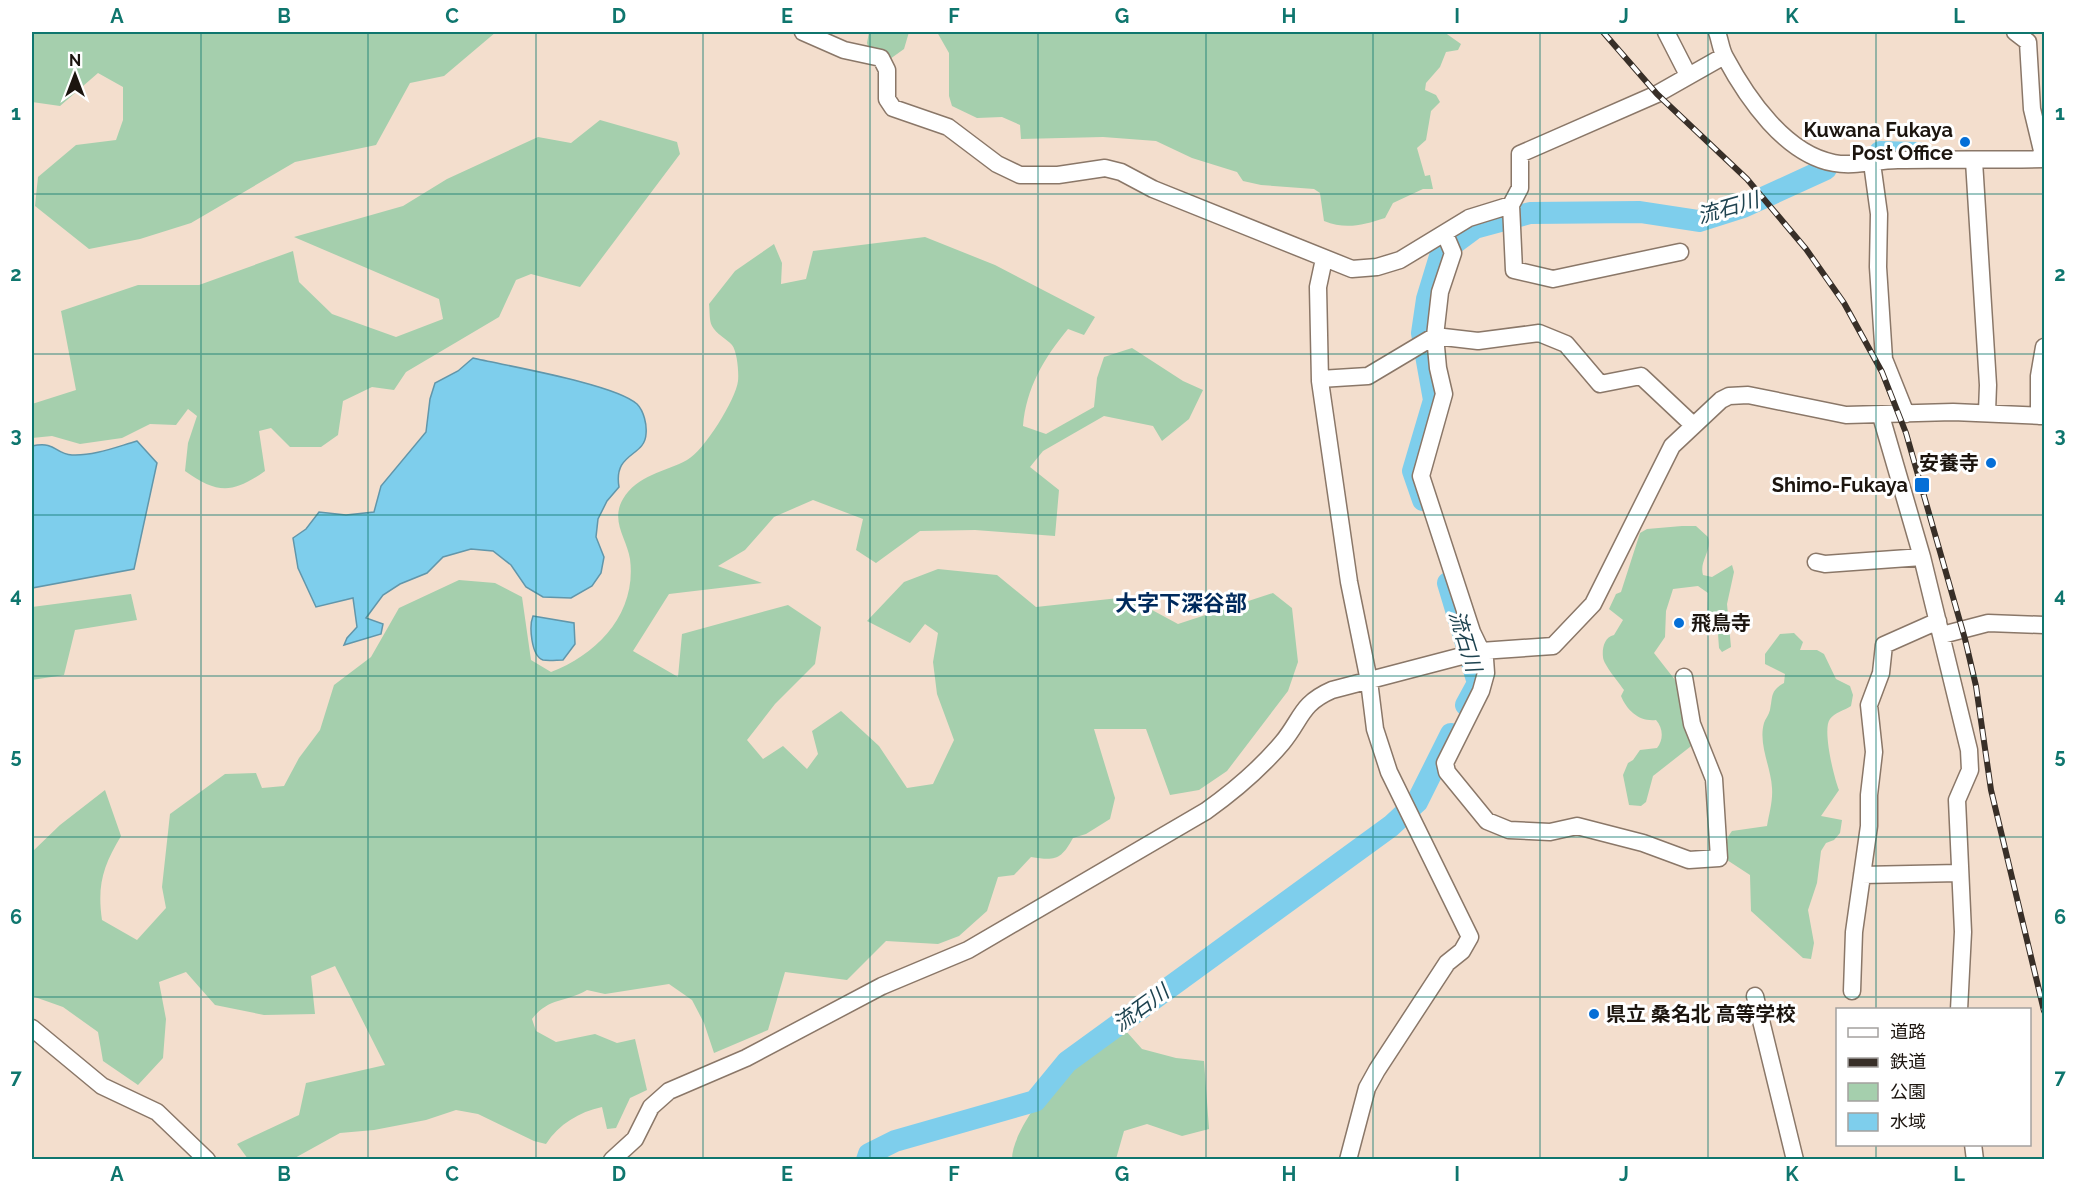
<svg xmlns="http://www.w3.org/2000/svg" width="2076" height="1191" viewBox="0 0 2076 1191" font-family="Raleway,'Noto Sans JP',sans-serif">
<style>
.green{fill:#a5cfad}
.water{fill:#7eceec;stroke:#6196aa;stroke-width:1.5}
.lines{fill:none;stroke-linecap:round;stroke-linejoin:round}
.river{stroke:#7eceec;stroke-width:22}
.minor-casing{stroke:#8a7768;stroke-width:19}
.minor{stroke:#fff;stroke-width:16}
.rail-casing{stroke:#382f28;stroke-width:6}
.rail{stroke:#fff;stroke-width:4;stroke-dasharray:11;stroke-linecap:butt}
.grid{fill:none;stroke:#0f766e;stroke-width:1.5;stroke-opacity:0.55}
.poi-dot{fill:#056fd7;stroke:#fff;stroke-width:2}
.labels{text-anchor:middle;stroke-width:6;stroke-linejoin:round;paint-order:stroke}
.poi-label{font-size:20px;font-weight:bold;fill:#1c150f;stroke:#fff;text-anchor:end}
.water-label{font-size:21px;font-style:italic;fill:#1e4350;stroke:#fff}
.quarter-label{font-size:22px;font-weight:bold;fill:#002a5c;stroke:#fff}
.neatline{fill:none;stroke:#0f766e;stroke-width:2}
.grid-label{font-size:20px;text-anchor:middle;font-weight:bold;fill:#0f766e}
</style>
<rect width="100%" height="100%" fill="#f3decd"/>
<path class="green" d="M32,32H496L444,76L410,83L376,145L295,162L191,223L140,239L89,249L35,206L38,177L76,145L116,140L123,120V87L98,73L60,106L32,102Z
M869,32H909L904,49L890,59L870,53L867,43Z
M937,32H1444L1461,44L1458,50L1446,52L1440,67L1426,83L1425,90L1436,95L1440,102L1431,111L1426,140L1417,148L1425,176L1430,175L1433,189H1423L1393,203L1385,218C1363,225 1346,230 1324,221L1320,193L1314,189L1261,185L1243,181L1237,172L1192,158L1156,141L1103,137L1021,139L1020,125L1002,117L977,118L952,106L949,96V53Z
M600,120L677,142L680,154L580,287L531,274L516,280L499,317L406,372L394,390L372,387L343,401L338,435L321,447H290L271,428L259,431L265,471C233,494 217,494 185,471L188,443L197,416L188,409L176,425L150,424L122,438L80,444L52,436L32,438V404L76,390L61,311L138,285H199L293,251L299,282L332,314L396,337L443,319L439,299L294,237L403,206L447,179L538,137L571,143Z
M925,237L995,265L1095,317L1084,335L1068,329C1044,358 1026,388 1023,426L1046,434L1094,407L1097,378L1104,357L1132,348L1183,381L1203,390L1189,419L1162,441L1153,426L1104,416L1043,451L1030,467L1059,490L1055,536L975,530L920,531L876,563L856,550L863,519L813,500L774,517L745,550L718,566L762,583L669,594L633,651L678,677L682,634L788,605L821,627L815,664L775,704L747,740L763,759L783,746L807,769L818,754L812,731L841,711L879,746L907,788L933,784L954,740L937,694L933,662L938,633L925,624L910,643L867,621L904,582L938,569L997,575L1036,607L1128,597L1178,624L1273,593L1292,608L1298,662L1288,691L1227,771L1199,790L1170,795L1146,729H1094L1115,798L1110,819L1086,834L1073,838C1061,860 1055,861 1031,857L1014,875L998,877L987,911L959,936L938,944L886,941L847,980L785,972L768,1030L714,1053L704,1023L692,1000L669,984L605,994L587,990C565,1003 549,997 532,1019L536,1031L556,1042L595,1034L617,1043L635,1039L647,1090L630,1098L616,1128L607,1129L602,1107C579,1112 559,1124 546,1144L534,1141L478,1114L456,1110L426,1120L374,1130L340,1133L293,1159H248L237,1144L299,1115L306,1083L385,1065L335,966L311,976L315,1014L264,1015L215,1005L186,972L159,982L166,1019L163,1058L138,1085L103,1061L98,1032L63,1007L32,996V852L60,825L105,790L121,836C103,866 97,885 102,920L137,940L166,908L162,887L170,814L225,774L256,773L262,788L284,786L299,758L320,730L334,685L371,657L399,608L459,580L495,583L522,597L531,660L551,672C598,654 637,613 630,559C627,539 610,521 623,499C637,475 665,472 687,460C704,451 736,399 738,381C739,372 737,351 732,345C727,339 716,334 712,326C709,321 710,310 709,304L735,271L774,244L782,263L781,284L806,279L813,251Z
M1682,526H1696L1708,537C1712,552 1699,561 1703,575L1712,577L1732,565L1734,572L1727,604L1731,647L1722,652L1719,648L1718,634L1713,629H1707L1708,593L1698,586L1673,589L1666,611L1665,637L1654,653L1679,685L1695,743L1653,776L1646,802L1641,806L1629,805L1623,775L1628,763L1633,760L1640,750L1657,748C1664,739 1663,728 1656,720C1640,722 1627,711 1621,696L1624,690C1620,684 1603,664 1603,657C1602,649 1604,637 1614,635L1623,620L1609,609L1616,594L1621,592L1640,533L1647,529Z
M131,594L137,620L75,630L64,675L32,680V607Z
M1794,633L1803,642L1800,650H1817L1824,654L1836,679L1850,686L1853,695L1851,706C1845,710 1834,713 1830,719C1822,729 1834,778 1839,790L1821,816L1842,820L1840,833L1834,840L1826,843L1821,851L1817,883L1808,910L1814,943L1811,959L1803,958L1751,911L1750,875L1727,860C1726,848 1724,841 1732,831L1767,826C1769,814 1773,801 1772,788C1771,767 1758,744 1764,723C1765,719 1769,715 1770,710C1773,696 1770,691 1784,683L1785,674L1765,664V654L1780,634Z
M1126,1031L1142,1049L1176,1058L1204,1061L1209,1129L1182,1136L1147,1124L1124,1131L1116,1159H1012C1012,1132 1050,1084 1070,1065C1085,1050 1107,1038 1126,1031Z"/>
<path class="water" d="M473,358C507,366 615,384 637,404C644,411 647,425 646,434C645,457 613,452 619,487L607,501L598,519L596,537L604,557L601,573L592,586L571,598L543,597L526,587L511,565L493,551L471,549L443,557L427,573L400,584L383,595L366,618L383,624L381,634L344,645L347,638L357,627L353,598L316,607L298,568L293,538L306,529L319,512L346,515L374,512L381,486L426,432L430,399L435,383L458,371Z
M137,441L157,463L134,569L32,588V446C57,441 54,454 72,455C94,456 116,447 137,441Z
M533,616L574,623L575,644L563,660C557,660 549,661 543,660C531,656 529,626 533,616Z"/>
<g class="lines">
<path class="river" d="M1880,152L1918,153
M1423,500L1413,471L1434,400L1422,333L1427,299L1441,253L1475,228L1530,213L1640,212L1699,221L1743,207L1826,169
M1448,583L1478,683L1466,705
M867,1160L869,1154L895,1141L1035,1101L1067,1062L1391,826L1417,802L1451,734"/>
<defs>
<path id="minor" d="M803,32L844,50L881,58L887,70V99L893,108L948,127L997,164L1020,175H1058L1105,168L1121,172L1153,189L1352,269L1377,267L1400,260L1469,218L1511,205L1520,188V154L1657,94L1724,56
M1666,32L1688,75
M1717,32C1720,40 1721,50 1725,57C1747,98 1785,154 1834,163C1855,167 1876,160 1898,160C1947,159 1996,160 2044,159
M2015,32L2028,42L2032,109L2044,159
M1974,161L1988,385L1987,412
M1872,163L1879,214L1878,267L1884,359L1906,414
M1511,205L1514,270L1553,279L1680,252
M1445,234L1453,253L1440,292L1435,336L1438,368L1444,394L1421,476L1472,632L1485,659L1486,673L1481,691L1445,763L1447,772L1487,821L1509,830L1550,832L1577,826L1643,843L1689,860L1719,858L1714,779L1692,724L1684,677
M1324,259L1318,287L1320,381L1349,582L1369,681L1375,729L1389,772L1470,937L1462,951L1447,963L1377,1070L1367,1088L1348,1160
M1320,379L1368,376L1435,336L1478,341L1539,333L1566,344L1600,384L1641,376L1692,424
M1881,416L1922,557L1969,750L1970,770L1957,800L1963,932L1959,1010
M2039,416V376L2044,347
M1816,562L1825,564L1922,557
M1942,635L1988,623L2044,625
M1862,875L1959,873
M1852,991L1854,932L1869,826V795L1874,752L1869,705L1881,673L1884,645L1938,621
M1755,996L1795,1160
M32,1028L102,1086L157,1112L207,1160
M1973,1144L1975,1160
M612,1160L635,1139L651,1107L669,1091L746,1058L882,986L968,950L1206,811C1234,791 1260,769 1282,743C1302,719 1300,704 1332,690L1481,651L1553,646L1593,604L1672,446L1721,400L1729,396L1748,395L1846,415L1953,412L2044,416"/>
</defs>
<use href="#minor" class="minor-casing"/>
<use href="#minor" class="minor"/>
<defs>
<path id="rail" d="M1603,32L1657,94L1747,179L1806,249L1844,303L1882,372L1906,433L1965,639L1976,686L1991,790L2044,1011"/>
</defs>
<use href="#rail" class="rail-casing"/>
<use href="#rail" class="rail"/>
</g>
<path class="grid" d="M201,32V1160M368,32V1160M536,32V1160M703,32V1160M870,32V1160M1038,32V1160M1206,32V1160M1373,32V1160M1540,32V1160M1708,32V1160M1876,32V1010M32,194H2044M32,354H2044M32,515H2044M32,676H2044M32,837H2044M32,997H2044M1876,1144V1160"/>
<g class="poi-dot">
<circle cx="1965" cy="142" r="6"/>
<circle cx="1991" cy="463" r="6"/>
<rect x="1914" y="477" width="16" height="16" rx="3"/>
<circle cx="1679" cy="623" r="6"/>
<circle cx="1594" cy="1014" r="6"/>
</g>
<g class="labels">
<g class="poi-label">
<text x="1953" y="137">Kuwana Fukaya<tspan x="1953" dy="23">Post Office</tspan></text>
<text x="1979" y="470">安養寺</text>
<text x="1908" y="492">Shimo-Fukaya</text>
<text x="1691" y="630" text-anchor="start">飛鳥寺</text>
<text x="1606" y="1021" text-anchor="start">県立 桑名北 高等学校</text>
</g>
<g class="water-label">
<text transform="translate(1728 208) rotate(-16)" y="7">流石川</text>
<text transform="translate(1465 641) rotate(73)" y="7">流石川</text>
<text transform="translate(1141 1008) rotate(-36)" y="7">流石川</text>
</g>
<g class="quarter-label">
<text x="1181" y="611">大字下深谷部</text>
</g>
</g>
<rect width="2076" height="1191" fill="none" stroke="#ffffff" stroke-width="66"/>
<rect x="1836" y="1008" width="195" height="138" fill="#ffffff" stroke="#a4a19f" stroke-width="1.5"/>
<rect x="1848" y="1028" width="30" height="9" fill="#ffffff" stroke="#a4a19f" stroke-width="1.5"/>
<text x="1890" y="1038" font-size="18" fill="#1c150f">道路</text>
<rect x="1848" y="1058" width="30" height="9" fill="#382f28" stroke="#a4a19f" stroke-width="1.5"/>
<text x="1890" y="1068" font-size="18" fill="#1c150f">鉄道</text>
<rect x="1848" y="1083" width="30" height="18" fill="#a5cfad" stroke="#a4a19f" stroke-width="1.5"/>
<text x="1890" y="1098" font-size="18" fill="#1c150f">公園</text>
<rect x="1848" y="1113" width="30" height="18" fill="#7eceec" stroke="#a4a19f" stroke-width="1.5"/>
<text x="1890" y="1128" font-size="18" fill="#1c150f">水域</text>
<g transform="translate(75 75)" stroke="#ffffff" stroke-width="4.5" paint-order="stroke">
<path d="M0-4.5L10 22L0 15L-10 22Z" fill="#1c150f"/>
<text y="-9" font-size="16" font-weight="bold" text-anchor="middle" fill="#1c150f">N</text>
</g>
<rect x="33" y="33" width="2010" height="1125" class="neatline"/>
<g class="grid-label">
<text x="117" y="23">A</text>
<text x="284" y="23">B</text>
<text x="452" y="23">C</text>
<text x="619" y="23">D</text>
<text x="787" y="23">E</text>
<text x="954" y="23">F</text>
<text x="1122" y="23">G</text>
<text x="1289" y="23">H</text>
<text x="1457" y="23">I</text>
<text x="1624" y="23">J</text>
<text x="1792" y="23">K</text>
<text x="1959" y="23">L</text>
<text x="16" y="120">1</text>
<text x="2060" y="120">1</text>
<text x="16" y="281">2</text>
<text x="2060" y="281">2</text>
<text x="16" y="442">3</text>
<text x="2060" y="442">3</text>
<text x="16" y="602">4</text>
<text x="2060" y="602">4</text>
<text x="16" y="763">5</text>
<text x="2060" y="763">5</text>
<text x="16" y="924">6</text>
<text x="2060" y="924">6</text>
<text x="16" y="1084">7</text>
<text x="2060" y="1084">7</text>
<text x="117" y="1181">A</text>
<text x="284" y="1181">B</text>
<text x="452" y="1181">C</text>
<text x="619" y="1181">D</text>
<text x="787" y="1181">E</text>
<text x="954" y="1181">F</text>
<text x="1122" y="1181">G</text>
<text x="1289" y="1181">H</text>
<text x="1457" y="1181">I</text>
<text x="1624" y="1181">J</text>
<text x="1792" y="1181">K</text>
<text x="1959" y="1181">L</text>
</g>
</svg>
